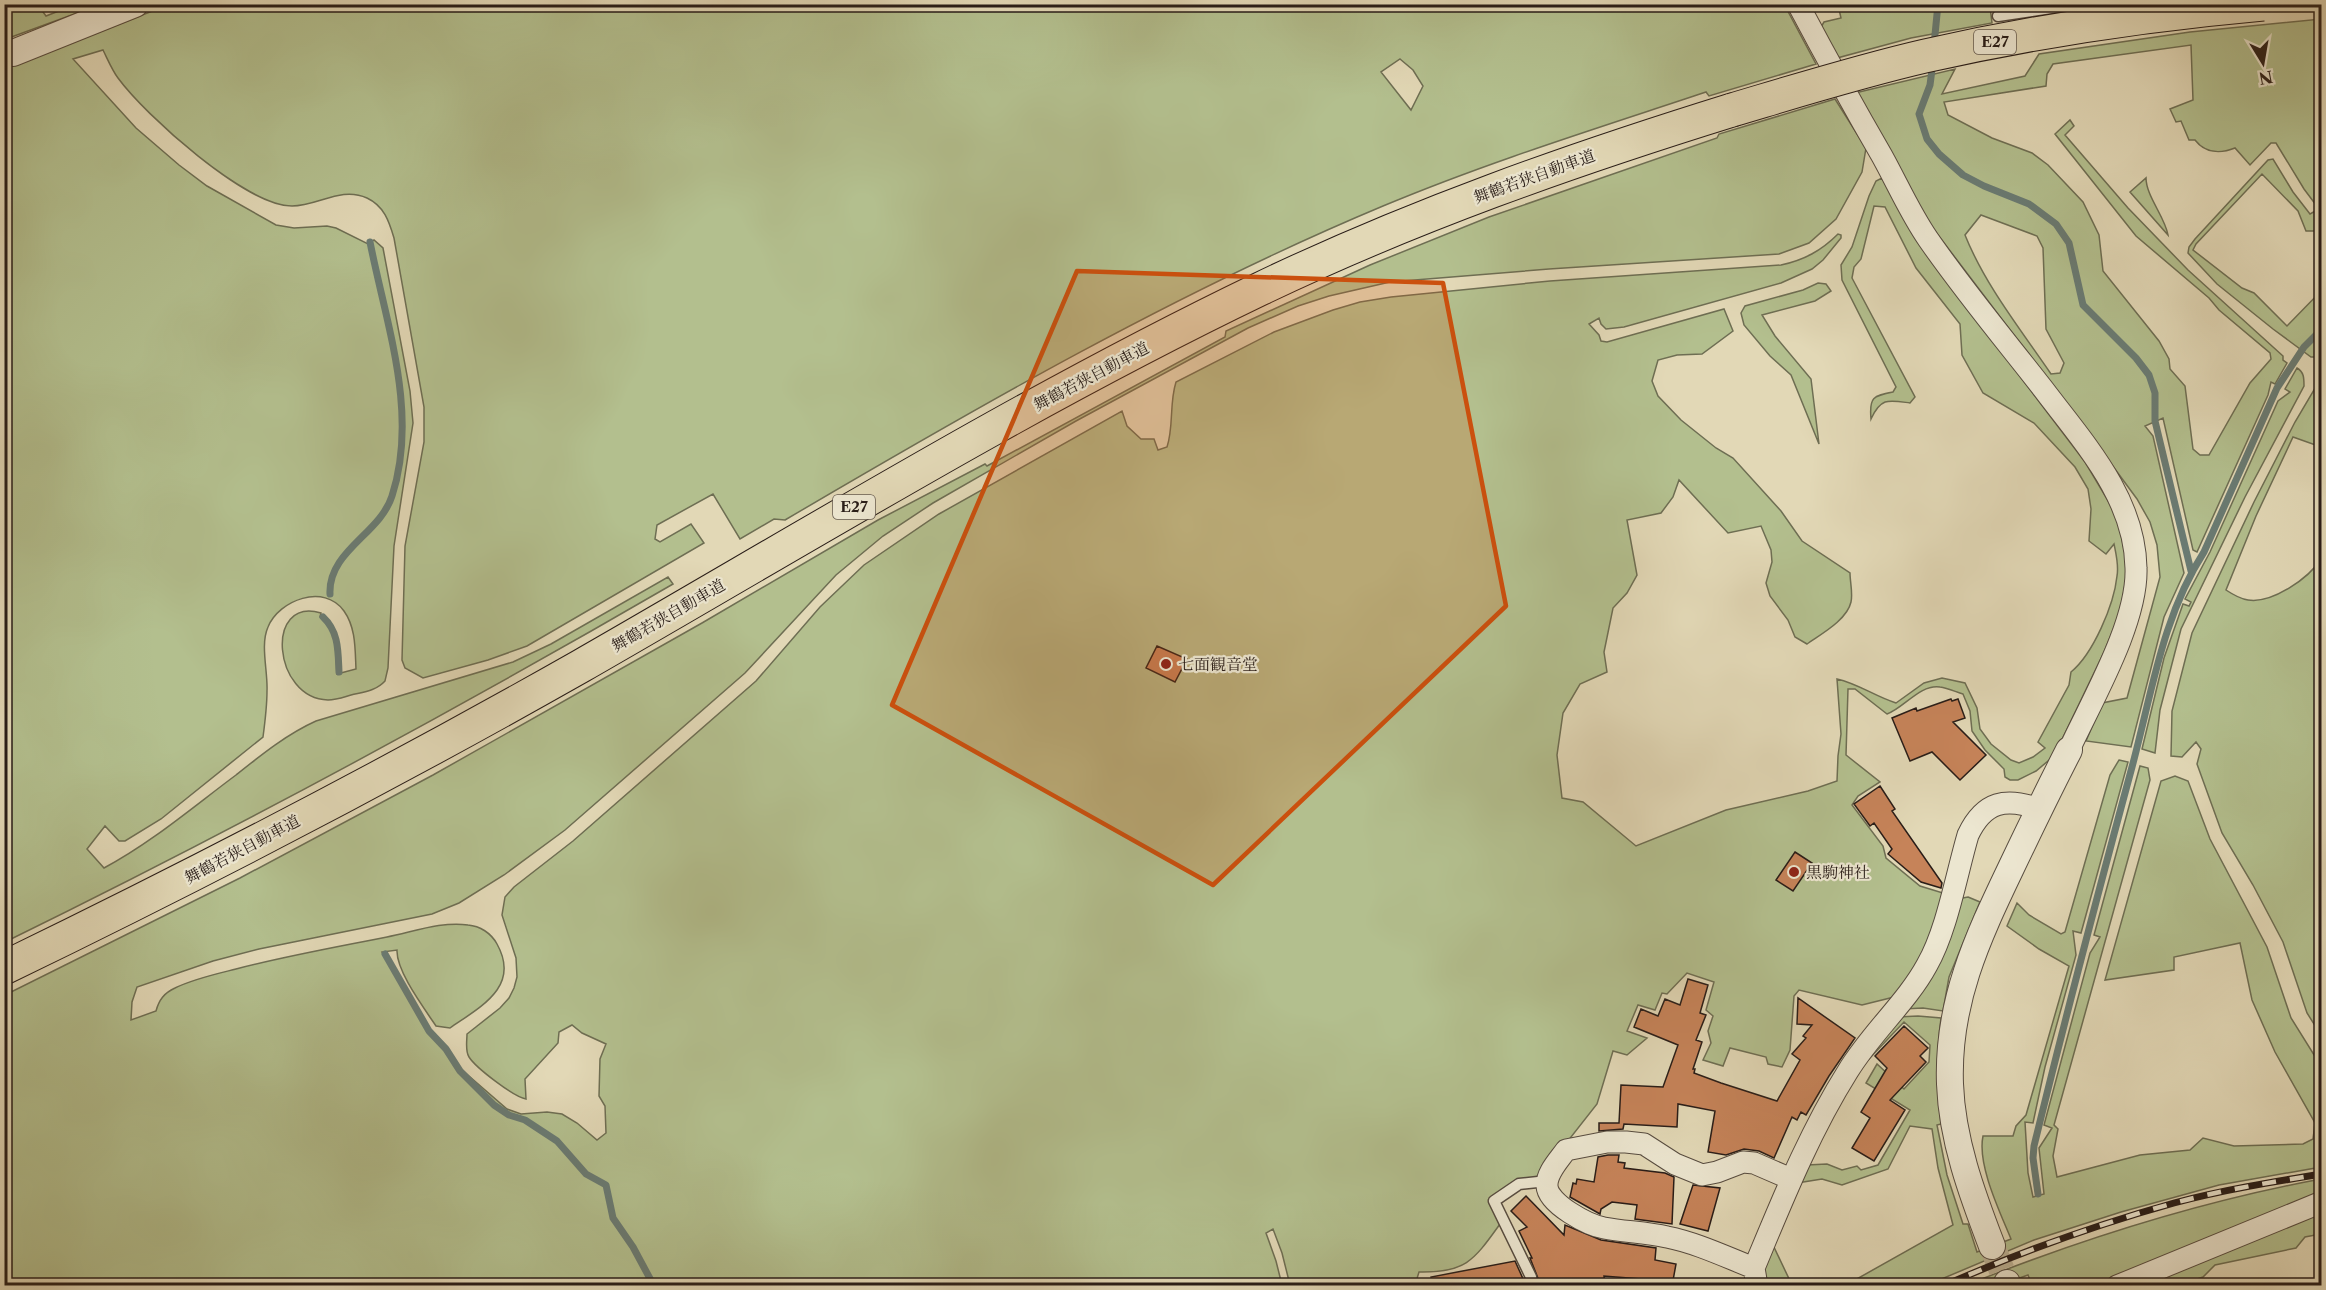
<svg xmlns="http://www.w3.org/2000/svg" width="2326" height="1290" viewBox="0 0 2326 1290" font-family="'Libre Caslon Text','Noto Serif JP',serif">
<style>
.green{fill:#b3bf8e;stroke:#6e6e53;stroke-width:1.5;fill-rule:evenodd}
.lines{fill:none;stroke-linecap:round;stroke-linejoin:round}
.stream{stroke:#6a7b73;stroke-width:7}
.building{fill:#c68359;stroke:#291d18;stroke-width:1.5}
.tertiary-tunnel{stroke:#bdb396;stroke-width:26;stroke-dasharray:26 13;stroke-linecap:butt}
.service-casing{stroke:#574c40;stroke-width:13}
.minor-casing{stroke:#574c40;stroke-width:23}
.tertiary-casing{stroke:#574c40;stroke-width:28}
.motorway-casing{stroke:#291d18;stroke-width:35}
.service{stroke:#ece6d0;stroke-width:10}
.minor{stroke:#ece6d0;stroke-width:21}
.tertiary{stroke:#ece6d0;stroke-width:26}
.motorway{stroke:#e2d8b6;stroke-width:33}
.rail-casing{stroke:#291d18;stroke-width:7}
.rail{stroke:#ece6d0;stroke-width:4.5;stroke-dasharray:14;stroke-linecap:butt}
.motorway-bridge-casing{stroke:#291d18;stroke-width:35;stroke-linecap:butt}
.motorway-bridge{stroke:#e2d8b6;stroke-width:33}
.marked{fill:#cb500e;fill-opacity:0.2;stroke:#cb500e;stroke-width:4.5;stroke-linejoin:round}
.poi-dot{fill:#8f2418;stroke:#ece6d0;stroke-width:2}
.labels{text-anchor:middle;stroke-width:4.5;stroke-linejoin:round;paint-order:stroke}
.shield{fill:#ece6d0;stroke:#64594f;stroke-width:1.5}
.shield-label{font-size:15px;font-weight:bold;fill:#291d18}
.street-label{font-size:16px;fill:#291d18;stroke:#ece6d0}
.poi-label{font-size:16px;fill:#291d18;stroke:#ece6d0;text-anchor:start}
</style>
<rect width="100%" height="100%" fill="#e2d8b6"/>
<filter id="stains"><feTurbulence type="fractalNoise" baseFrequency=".00333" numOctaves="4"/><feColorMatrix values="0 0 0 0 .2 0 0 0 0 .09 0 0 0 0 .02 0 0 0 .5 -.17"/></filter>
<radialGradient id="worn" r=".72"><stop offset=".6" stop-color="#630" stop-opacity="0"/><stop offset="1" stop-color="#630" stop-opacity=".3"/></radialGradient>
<path class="green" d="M170,4H1784L1816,64L1709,96L1706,92C1598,128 1488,162 1383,206C1175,293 979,406 785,520L774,519L740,539L713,494L657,525L655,539L660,542L691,524L704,543L527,646L488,660L423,678L405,668L402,660L405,546L424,442V407L394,238C389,221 384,206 367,198C341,186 318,206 292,206C246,206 145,115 118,78C112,70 108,60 103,50L73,59L136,128L179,165L207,186L276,225L294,228L327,226L336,228L368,244L374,240L383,248L410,391L413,423L394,546L388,668L385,681C376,691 363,692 351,695C344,697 336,700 328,700C273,699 264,596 321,613L320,617C339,634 335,651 337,674L356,669C355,649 356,628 344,611C324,583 279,600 268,627C260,645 268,671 267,691C267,706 265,722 263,737L161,819L125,841H119L105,826L87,849L104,868C151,843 193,807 236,775C261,755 287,734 316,721L513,662L551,644L668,577L673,584C454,711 232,831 5,942L4,5H38L46,16L74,5H99L6,39L9,50L16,65ZM1400,59L1413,70L1423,86L1411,110L1381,72Z
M1838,5H1997L1990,7L1992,23L1911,38L1837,58L1821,27L1824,22L1841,18Z
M2321,19V231H2306L2298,211L2262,174L2196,244L2193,250L2242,288L2254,293L2287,326L2321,291V357H2311L2273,329L2217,284L2188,253L2189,247L2195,239L2268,160L2273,159L2293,192L2310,214L2319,209L2304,189L2276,143H2271L2250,165L2235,148C2220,154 2205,153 2195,140H2189L2181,121L2176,122L2170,109L2193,100L2191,45L2053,64L2047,74L2046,86L1944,102L1948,115L1992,138L2032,153L2048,165L2083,202L2099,235L2103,271L2159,341L2169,359L2170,369L2185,386L2193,449L2200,455H2209L2250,383L2271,359L2270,353L2219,310L2209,298L2136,236L2055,134L2070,120L2074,126L2065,135L2128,208L2188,270L2283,356V360L2287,363L2275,384L2271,382L2268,395L2197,552L2193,550L2163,418L2145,426L2153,436L2184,573L2164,617L2131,747L2086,741L2102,703L2127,698L2160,577L2157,545L2150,522L2137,499L2098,446L1932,227L1855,93L1955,69L1942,94L2025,76L2039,54L2190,32ZM1981,215L2037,236L2043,248L2046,329L2064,363L2060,373L2051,374C2021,330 1985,285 1965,235Z
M1835,99L1866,148L1862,172L1836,219L1809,243L1779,254L1549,269L1390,282L1329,296L1298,306L1248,328L1076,421L933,503L883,536L836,575L745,673L565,830L504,875L459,903L432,914L259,949L213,961L137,987L132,1002L131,1020L156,1011C159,1000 164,993 175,988C193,979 216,974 236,969C286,956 337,947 387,937C413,932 442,921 468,925C480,926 491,933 497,944C521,987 480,1007 450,1028L436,1026C424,1008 396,971 397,950L382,952L428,1032L462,1070L507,1109L521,1114L547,1112L562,1114L577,1123L597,1140L606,1133L605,1106L599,1096L600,1059L606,1044L582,1033L572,1025L559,1032L558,1043L525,1079L526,1099C514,1097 476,1068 469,1057C465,1051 467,1041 467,1034L500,1008L509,998L514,988L517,977L516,958L502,915L505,897L514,887L573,841L756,681L820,607L864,565L939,514L1122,411L1127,426L1141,439H1154L1158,450L1167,447C1174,426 1169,404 1176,382L1274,332L1333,310L1360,302L1391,297L1550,281L1781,265C1804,260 1821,251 1838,234L1841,235V238L1823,260L1812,269L1781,283L1624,327L1606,329L1601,324L1599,318L1589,324L1599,335L1601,341L1607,342L1724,309L1733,331L1702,354L1677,355L1658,360L1652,381L1658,396L1681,420L1716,448L1733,458L1781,511L1802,541L1850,573C1850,582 1853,593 1851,602C1847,620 1821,634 1807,644L1795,637L1788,620L1770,596L1766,583L1772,562L1771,550L1761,526L1728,533L1679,480L1673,497L1661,513L1627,520L1637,575L1627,593L1613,608L1604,652L1607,672L1580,684L1563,713L1557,755L1562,798L1583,802L1636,846L1726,810L1808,791L1837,781L1838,756L1841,734L1837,679C1859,684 1874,696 1896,703L1924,683L1942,678L1965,683L1977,708L1980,729L1991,744L2011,760L2019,763L2033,757L2045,748L2038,742L2069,685L2071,672C2093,654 2114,605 2117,576C2119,565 2116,554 2114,544L2106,554L2089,541L2091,509L2088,489L2075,467L2034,423L1983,393L1962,355L1960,324L1916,268L1885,207L1874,206L1861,259L1854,267L1852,278L1915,397L1910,403C1889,400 1881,397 1871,419C1869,397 1873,396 1893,392L1896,387L1842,280L1841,265L1852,247L1869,196L1876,181L1882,178L1918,242L2085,462L2110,504L2119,525L2128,568L2120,613L2104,652L2054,756L2036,771L2018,780H2010L2005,777L2004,769L1985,750L1972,731L1970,711L1963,694C1956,692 1948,688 1940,687C1920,684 1904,708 1887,714L1855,689H1848L1846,755L1880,782L1858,796L1852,805L1883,846L1886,858L1920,886L1943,893L1942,903L1920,964L1894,997L1862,1005L1799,990L1794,996L1790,1050L1782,1067L1768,1064L1766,1057L1730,1048L1723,1066L1703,1060L1711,1043L1708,1031L1713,1016L1706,1010L1714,982L1687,973L1667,994L1662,993L1655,1010L1638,1005L1627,1031L1647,1038L1627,1055L1613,1051L1597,1104L1538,1179L1518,1180L1489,1200L1500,1224C1474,1260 1466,1273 1419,1272L1415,1285H1290L1282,1253L1273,1229L1266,1233L1276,1261L1282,1285L5,1286V995L240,878L433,775L702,623L878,520L985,464L987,466L1225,337L1226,331L1370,265L1489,217L1717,138L1719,134Z
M2146,178C2146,196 2165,217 2168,235L2130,192Z
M1818,283L1826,284L1831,291L1815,301L1762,315L1775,336L1811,379L1819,444L1791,375L1770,356L1744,325L1741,313L1745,306L1803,290Z
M2297,368C2304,372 2304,378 2304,386L2245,497L2181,629L2160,710L2155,753L2142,749L2164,658L2183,604L2189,606L2191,602L2185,599L2210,552L2278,401L2290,392L2285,389Z
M2321,378V393L2316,403V411L2321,413V447L2293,437L2256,516L2226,590C2232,594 2241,599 2248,600C2272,604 2309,578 2321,559V1035L2307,1013L2283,942L2253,885L2222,833L2197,764L2201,749L2196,742L2182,757L2171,756L2172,711L2192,633L2254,502L2295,422Z
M2119,760L2128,762L2081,933L2073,931L2076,955L2045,1067L2033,1123L2025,1122L2028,1173L2033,1197L2044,1194L2039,1148L2052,1128L2044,1125L2090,953L2100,937L2094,935L2140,766L2148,768L2150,780L2054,1125L2058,1129L2053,1156L2057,1177L2140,1155L2190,1150L2203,1138L2234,1146L2303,1144L2313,1139L2315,1123L2275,1052L2252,1000L2240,943L2174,957V970L2105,980L2161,781L2175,776L2188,781L2210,839L2267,947L2291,1018L2321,1066V1167L2219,1185L2121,1212L2034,1240L1925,1286L1846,1285L1953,1225L1938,1168L1932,1129L1910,1126L1888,1169L1842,1185L1822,1179L1797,1183L1807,1165L1827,1164L1842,1170L1857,1166L1861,1170L1878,1165L1910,1110L1866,1083L1877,1064L1904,1089L1929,1062L1930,1045L1904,1022L1868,1060L1897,1017L1918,1016L1941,1018C1936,1054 1937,1088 1941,1124L1937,1125L1947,1175L1963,1224H1968L1977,1252L2011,1239C2000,1212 1977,1165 1983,1136H2013L2016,1126L2026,1115L2069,966L2039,949L2007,926L2017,903L2029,915L2061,934L2065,932L2110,775Z
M1968,897L1980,902L1949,977L1943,1011L1923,1008L1903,1009L1957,899Z
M2321,1179V1195L2240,1225L2097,1285H2032L2028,1275L2000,1285L1964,1286C2081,1239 2198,1202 2321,1179Z
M2321,1208V1234L2305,1237L2296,1248L2215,1265L2203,1277L2180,1285L2133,1286Z
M1772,1243L1792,1285H1764L1761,1268Z"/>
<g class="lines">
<path class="stream" d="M1934,45L1938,4
M1933,62L1930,85L1919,114L1927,139L1939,154L1963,175L1984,186L2029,204L2056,224L2069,243L2083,305L2136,358L2149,375L2155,393V421L2191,571
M330,594C328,551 380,534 392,496C419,413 386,324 370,242
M323,617C339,632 338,651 339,672
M385,954L429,1031L446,1049L460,1071L494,1105L509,1115L525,1120L557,1141L586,1174L606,1185L613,1218L633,1247L654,1286
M2038,1194L2033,1158L2034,1146C2065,1019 2098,893 2132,767C2152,693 2162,617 2204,552L2277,388L2304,347L2322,329"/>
</g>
<path class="building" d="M1157,646L1187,659L1175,682L1146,668Z
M1951,699L1952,701L1958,699L1965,718L1953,722L1986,755L1960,780L1932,752L1910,761L1892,718L1916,708L1917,711Z
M1880,786L1895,809L1892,811L1942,883L1941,888L1921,882L1888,854L1892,849L1874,823L1870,826L1854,804Z
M1795,852L1812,863L1793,891L1776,880Z
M1688,979L1708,985L1700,1013L1706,1015L1696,1040L1702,1042L1693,1069H1695L1694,1073L1721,1083L1777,1101L1800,1060L1792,1054L1806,1038L1803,1036L1812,1025L1797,1024L1798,998L1855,1038L1829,1076L1806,1115L1801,1112L1797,1120L1792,1117L1774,1158L1759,1151L1744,1149L1726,1155L1708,1152L1715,1111L1678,1104L1677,1127L1624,1124L1623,1129L1599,1131V1123H1619L1621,1085L1663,1087L1678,1045L1634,1027L1641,1009L1658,1016L1665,999L1680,1005Z
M1904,1026L1928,1048L1920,1056L1926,1062L1890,1100L1905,1110L1874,1161L1852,1148L1870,1118L1861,1112L1887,1068L1875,1056Z
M1608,1155H1619L1618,1162L1625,1163L1624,1168L1665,1173L1674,1177L1672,1224L1635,1219L1637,1205L1612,1202L1601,1209L1600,1214L1570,1197L1573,1183L1576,1184L1577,1179L1594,1182L1598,1157Z
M1693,1185L1720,1188L1708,1231L1680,1224Z
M1526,1196L1564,1235L1565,1225L1601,1240L1656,1248L1655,1260L1676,1264L1672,1286H1642L1641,1279L1604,1276L1605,1286H1541L1530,1258H1532L1519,1231L1527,1227L1511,1211Z
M1515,1261L1524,1281L1501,1286H1432L1431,1277Z"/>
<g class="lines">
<path class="tertiary-tunnel" d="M1992,1246L2007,1283"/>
<defs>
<path id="service" d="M1998,16L2078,4
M1533,1286L1531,1277L1494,1201L1519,1184L1547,1181"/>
<path id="minor" d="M1798,4C1825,55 1853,106 1882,156C1897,183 1910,213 1928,239C1964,291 2005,340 2044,390C2084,443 2135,498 2136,568C2138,622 2092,700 2069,750
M1754,1268C1726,1257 1697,1243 1667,1237C1646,1232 1625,1232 1604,1228C1588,1225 1548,1204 1547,1186C1546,1173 1559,1160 1566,1150L1607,1142H1626L1644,1144L1675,1164L1702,1175L1717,1172L1743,1162L1754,1163L1791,1179
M1757,1286L1754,1268C1782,1201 1809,1133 1848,1071C1871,1033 1907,1002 1927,965C1947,930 1956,876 1968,835C1984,801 2006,797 2039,809
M2117,1286L2322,1202"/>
<path id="tertiary" d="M13,53L135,4
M1992,1246C1972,1194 1952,1140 1950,1084C1947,1003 1977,939 2011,868C2030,828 2049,789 2069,750
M2007,1283L2008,1286"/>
<path id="motorway" d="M4,968C200,873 392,773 581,666C806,537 1027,401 1260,289C1412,216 1571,160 1732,110"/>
</defs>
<use href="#service" class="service-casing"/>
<use href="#minor" class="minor-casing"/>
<use href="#tertiary" class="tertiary-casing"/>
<use href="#motorway" class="motorway-casing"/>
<use href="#service" class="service"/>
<use href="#minor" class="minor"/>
<use href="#tertiary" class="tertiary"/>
<use href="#motorway" class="motorway"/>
<defs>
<path id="rail" d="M1943,1286C2018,1253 2095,1225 2174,1203C2222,1190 2272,1182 2322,1174"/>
</defs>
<use href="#rail" class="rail-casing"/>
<use href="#rail" class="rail"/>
<defs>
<path id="motorway-bridge" d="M1732,110C1796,91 1860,71 1925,56C2036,31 2150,14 2263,4"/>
</defs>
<use href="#motorway-bridge" class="motorway-bridge-casing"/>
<use href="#motorway-bridge" class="motorway-bridge"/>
</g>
<path class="marked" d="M1077,271L1443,283L1506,606L1213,885L892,705Z"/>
<g class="poi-dot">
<circle cx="1166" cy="664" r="6"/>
<circle cx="1794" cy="872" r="6"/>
</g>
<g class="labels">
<g class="shield">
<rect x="1974" y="30" width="42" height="24" rx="4.5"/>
<rect x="833" y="495" width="42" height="24" rx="4.5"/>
</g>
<g class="shield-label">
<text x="1995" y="47">E27</text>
<text x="854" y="512">E27</text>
</g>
<g class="street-label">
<text transform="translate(1534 176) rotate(-20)" y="6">舞鶴若狭自動車道</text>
<text transform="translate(1091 376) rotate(-28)" y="6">舞鶴若狭自動車道</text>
<text transform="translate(668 615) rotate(-30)" y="6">舞鶴若狭自動車道</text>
<text transform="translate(242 849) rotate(-28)" y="6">舞鶴若狭自動車道</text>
</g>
<g class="poi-label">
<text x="1178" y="670">七面観音堂</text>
<text x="1806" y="878">黒駒神社</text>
</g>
</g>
<rect width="2326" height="1290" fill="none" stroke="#e2d8b6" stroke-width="24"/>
<rect x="6" y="6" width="2314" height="1278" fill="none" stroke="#291d18" stroke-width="3"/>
<rect x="12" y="12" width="2302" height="1266" fill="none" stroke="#291d18" stroke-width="1.5"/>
<g transform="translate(2263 63) rotate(169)" stroke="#ece6d0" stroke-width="4.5" paint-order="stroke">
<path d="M0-4.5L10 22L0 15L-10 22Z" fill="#291d18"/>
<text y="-9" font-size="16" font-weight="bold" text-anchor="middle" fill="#291d18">N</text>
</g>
<rect width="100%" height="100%" filter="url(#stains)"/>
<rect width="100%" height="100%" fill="url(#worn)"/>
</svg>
